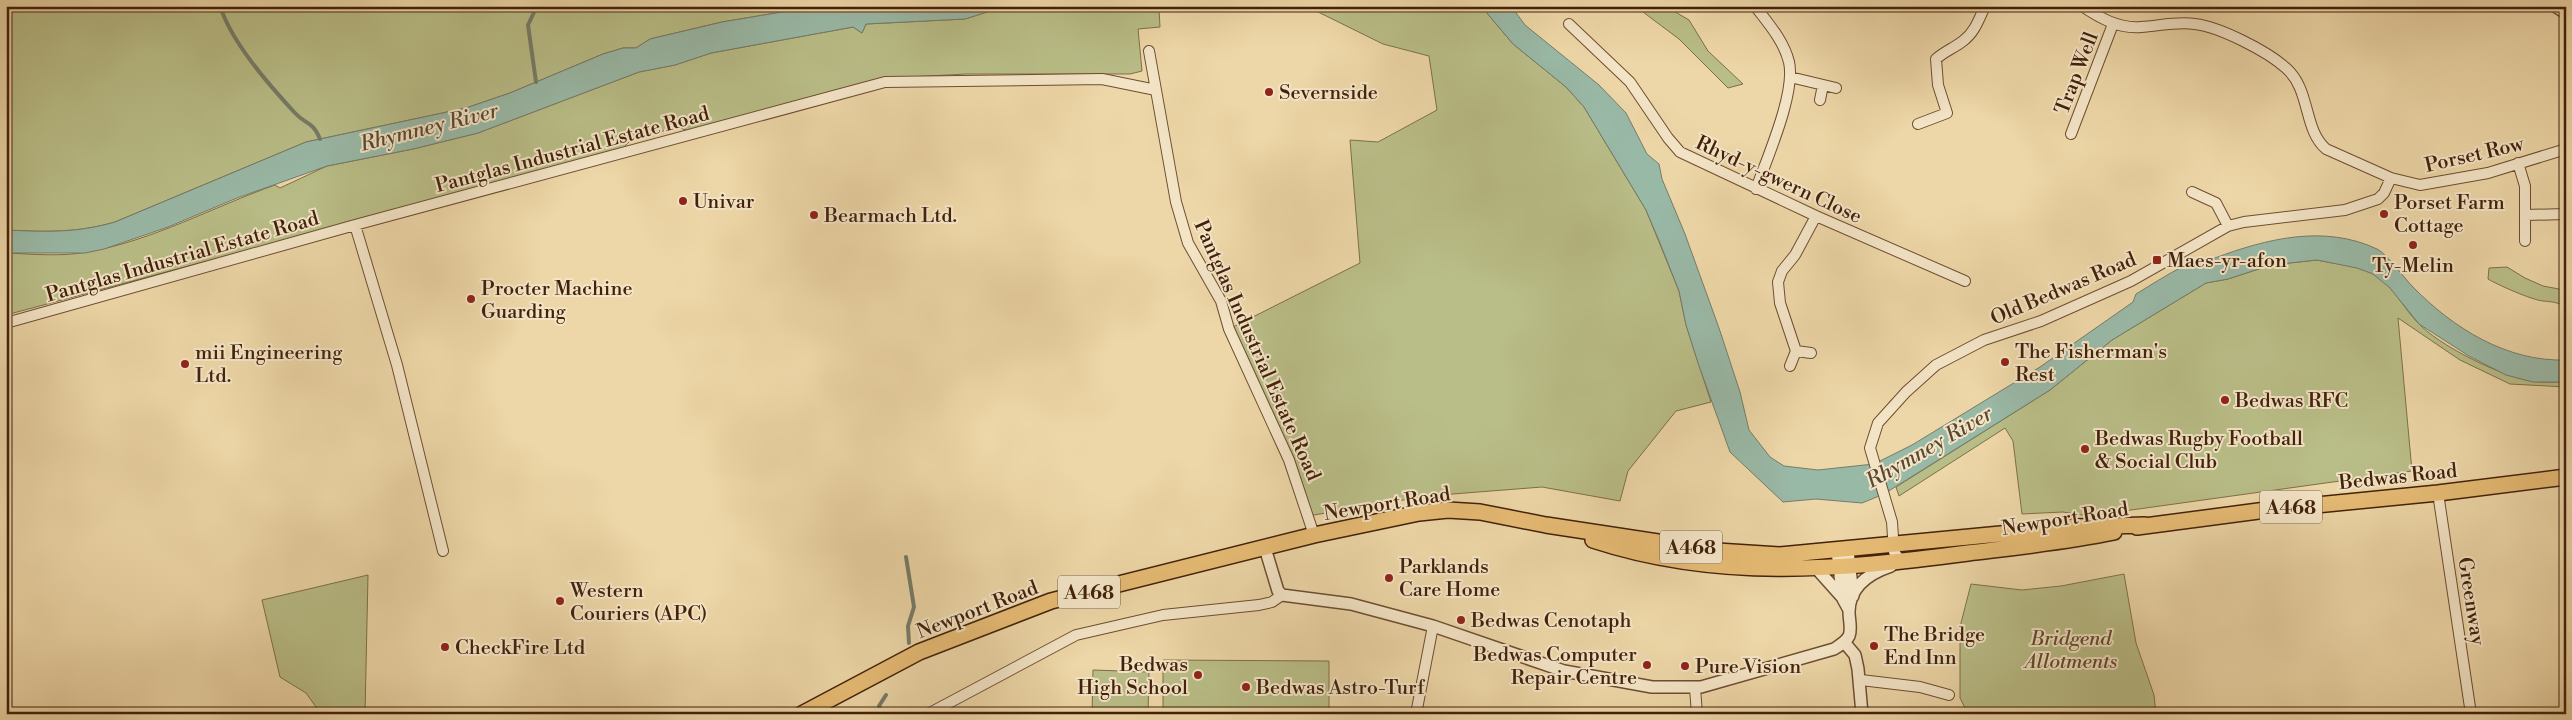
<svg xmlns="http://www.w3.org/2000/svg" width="2572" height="720" viewBox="0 0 2572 720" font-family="'Libre Bodoni',serif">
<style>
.green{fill:#b9bd87;stroke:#7e6f49}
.water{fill:#99b9a7;stroke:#767c69}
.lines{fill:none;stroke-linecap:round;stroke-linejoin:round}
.stream{stroke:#767c69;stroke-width:4}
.minor-casing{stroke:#6d4e32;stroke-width:12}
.tertiary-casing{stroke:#6d4e32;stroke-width:14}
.primary-casing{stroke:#42210b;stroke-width:18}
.minor{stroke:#f3e4c6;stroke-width:10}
.tertiary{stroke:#f3e4c6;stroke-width:11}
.primary{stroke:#e6bb74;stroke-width:15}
.poi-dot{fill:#8f2418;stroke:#f3e4c6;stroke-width:2}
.labels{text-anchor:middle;stroke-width:4;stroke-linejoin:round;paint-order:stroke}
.shield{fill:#f3e4c6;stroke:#775c43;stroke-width:1}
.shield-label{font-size:19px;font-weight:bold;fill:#42210b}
.street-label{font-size:20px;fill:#42210b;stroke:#f3e4c6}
.poi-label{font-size:20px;fill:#42210b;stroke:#f3e4c6;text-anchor:start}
.park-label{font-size:20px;font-style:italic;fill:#60482a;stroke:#f3e4c6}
.water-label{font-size:21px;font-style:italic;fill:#584732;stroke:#f3e4c6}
</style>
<rect width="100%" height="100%" fill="#edd6a7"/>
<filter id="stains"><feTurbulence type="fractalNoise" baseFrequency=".004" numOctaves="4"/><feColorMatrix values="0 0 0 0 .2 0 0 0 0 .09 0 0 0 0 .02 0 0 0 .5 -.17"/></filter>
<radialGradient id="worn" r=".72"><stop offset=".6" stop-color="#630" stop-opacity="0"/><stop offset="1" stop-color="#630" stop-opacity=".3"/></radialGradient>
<path class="green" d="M6,6H818L722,22L650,39L636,48H623L603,54L510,93L466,108L306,142L115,222C77,233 46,232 6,230Z
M1006,6H1186L1159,9L1160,27L1138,29L1142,71L1130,74H966L891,78L689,131L677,127L631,140L621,150L6,315V253C32,254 61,257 87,252C152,241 213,207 275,185L280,188L327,166L413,149L478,133L639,72L675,65L711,53L853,27L862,33L866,24L965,19Z
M1306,6H1481L1513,44L1566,87L1584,107L1646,210L1679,291L1686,325L1711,402L1676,411L1628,471L1620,501L1542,487L1427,496L1308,516L1229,329L1360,263L1350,140L1378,142L1437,110L1429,56L1383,44Z
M1635,6H1665L1689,20L1708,51L1743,84L1728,88L1679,39Z
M2317,260C2335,264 2356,265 2373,274C2392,284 2402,306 2417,322C2438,345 2500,376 2531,381C2542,383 2555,382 2566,382V387L2510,384L2460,360L2398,318L2412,471L2088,516L2063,512L2022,514L2013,441L2005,428L1899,496L1896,487L2050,390L2112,340L2206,283L2228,279L2271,265Z
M2507,267L2525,278L2543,286L2559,289L2566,294V307C2557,302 2553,302 2543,301C2532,300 2498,285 2488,279L2489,268Z
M2124,574L2136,643L2154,695L2156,714H1968L1960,698V627L1971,584L2022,590L2061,586Z
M368,575L365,714H321L306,693L280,677L262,600Z
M1163,660L1329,661V714H1163Z
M1093,670L1149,672L1148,714H1092Z"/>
<path class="water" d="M818,6H1006L965,19L866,24L862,33L853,27L711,53L675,65L639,72L478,133L413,149L327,166L237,198L168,227L104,249L85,253H6V230C46,232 77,233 115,222L306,142L466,108L510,93L603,54L623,48H636L650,39L722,22Z
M1481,6H1511L1525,25L1599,85L1626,113L1647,154L1659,164L1662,179L1685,234L1719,328L1740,392L1749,430L1770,457L1784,466L1818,470L1874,464L1912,445L2040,367L2133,302L2136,294C2151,285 2166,275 2182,267C2192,262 2204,262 2215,258C2266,239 2324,224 2377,249C2387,254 2404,278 2413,287C2453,328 2507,362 2566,360V382H2533L2506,375L2469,356L2419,324L2390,288L2373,274L2357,268L2317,260L2271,265L2228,279L2206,283L2112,340L2050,390L1884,494L1862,503L1816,499L1783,502L1730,452L1699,366L1686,325L1679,291L1660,243L1646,210L1584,107L1566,87L1513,44Z"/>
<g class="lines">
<path class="stream" d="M220,6C232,43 269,85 295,113C307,126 312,120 320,139
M536,82L528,25L537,6
M906,557L914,607L908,626L909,643
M882,714L879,706L886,695"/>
<defs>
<path id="minor" d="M1755,6C1768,23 1784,41 1789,62C1796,93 1767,158 1756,189
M2082,6C2100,18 2119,29 2141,27C2159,26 2177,21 2195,24C2220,27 2267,51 2286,68C2311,90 2303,129 2326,149L2391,178L2420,185L2488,173L2566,149
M1569,24L1630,82L1668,138L1680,152L1816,216L1965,281
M1149,51L1176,202L1188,243L1221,301L1229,329L1289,460L1314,535
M1790,77L1836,88
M1820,100L1823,85
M1918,124L1947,113L1938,85L1936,59C1945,51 1954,48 1963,41C1975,32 1979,19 1985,6
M2071,134L2113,24
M2518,163L2525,186V241
M2192,192L2216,203L2228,226
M2526,215L2566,214
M355,225L397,365L443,551
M6,323L355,225L885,82L1102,79L1156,90
M1811,353L1796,351L1780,303L1778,282L1782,271L1795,255L1816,216
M1790,366L1796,351
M2438,493L2471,714
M1902,562L1894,552L1892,522L1870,448L1878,423L1906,392L1936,365L1984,340L2041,321L2131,281L2228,226L2244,222L2345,210L2378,199L2384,193L2391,178
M1861,680L1920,687L1949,695
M1695,688L1697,714
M928,714L1076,635L1163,615L1259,605L1272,602L1282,595
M1416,714L1433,626"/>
<path id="tertiary" d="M2555,6L2566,13
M1265,548L1278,591L1282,595L1351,604L1433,626L1564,671L1652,687H1701L1834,649C1840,645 1846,642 1849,636C1852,629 1849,620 1849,612C1849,586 1870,573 1891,566
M1848,550L1853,596
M1837,551L1843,599L1849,610
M1817,569L1842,597
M1844,642L1855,655L1858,669L1862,714"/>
<path id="primary" d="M2137,527L2266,510L2438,493L2566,477
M1593,540C1718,581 1839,570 1968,553C2017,547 2066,542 2114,532
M802,714L919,652L1051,601L1314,535L1419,513L1448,510L1480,512L1546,525L1717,551L1780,555L2074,527L2145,525"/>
</defs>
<use href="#minor" class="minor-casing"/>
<use href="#tertiary" class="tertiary-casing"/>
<use href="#primary" class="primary-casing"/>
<use href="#minor" class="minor"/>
<use href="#tertiary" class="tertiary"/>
<use href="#primary" class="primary"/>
</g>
<g class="poi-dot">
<circle cx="1269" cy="92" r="5"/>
<circle cx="683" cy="201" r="5"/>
<circle cx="2384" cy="214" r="5"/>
<circle cx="814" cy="215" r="5"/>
<circle cx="2413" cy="245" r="5"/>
<rect x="2152" y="255" width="10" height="10" rx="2.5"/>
<circle cx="471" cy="299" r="5"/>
<circle cx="2005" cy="362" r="5"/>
<circle cx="185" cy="364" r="5"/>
<circle cx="2225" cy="400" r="5"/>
<circle cx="2085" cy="449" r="5"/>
<circle cx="1389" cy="578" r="5"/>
<circle cx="560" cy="601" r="5"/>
<circle cx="1461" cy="620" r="5"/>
<circle cx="1874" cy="646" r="5"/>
<circle cx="445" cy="647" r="5"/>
<circle cx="1647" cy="665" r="5"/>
<circle cx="1685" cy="666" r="5"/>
<circle cx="1198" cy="675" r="5"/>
<circle cx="1246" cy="687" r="5"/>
</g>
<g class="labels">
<g class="shield">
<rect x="2260" y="490.5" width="62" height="33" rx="4"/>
<rect x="1660" y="530.5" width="62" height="33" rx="4"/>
<rect x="1058" y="575.5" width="62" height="33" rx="4"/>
</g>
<g class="shield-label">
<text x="2291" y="514">A468</text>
<text x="1691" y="554">A468</text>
<text x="1089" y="599">A468</text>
</g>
<g class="street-label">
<text transform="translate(2076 73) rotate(-69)" y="7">Trap Well</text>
<text transform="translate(572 149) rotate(-15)" y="7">Pantglas Industrial Estate Road</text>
<text transform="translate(2474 154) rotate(-13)" y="7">Porset Row</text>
<text transform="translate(1779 179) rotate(25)" y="7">Rhyd-y-gwern Close</text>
<text transform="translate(182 256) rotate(-16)" y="7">Pantglas Industrial Estate Road</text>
<text transform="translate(2063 288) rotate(-23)" y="7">Old Bedwas Road</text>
<text transform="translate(1258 350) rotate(66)" y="7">Pantglas Industrial Estate Road</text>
<text transform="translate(2398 476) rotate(-6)" y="7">Bedwas Road</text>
<text transform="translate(1387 503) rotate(-9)" y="7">Newport Road</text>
<text transform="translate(2065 518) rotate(-9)" y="7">Newport Road</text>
<text transform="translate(2472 601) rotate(81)" y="7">Greenway</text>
<text transform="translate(977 609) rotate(-21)" y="7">Newport Road</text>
</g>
<g class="poi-label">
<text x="1279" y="99">Severnside</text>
<text x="693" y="208">Univar</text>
<text x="2394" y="209">Porset Farm<tspan x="2394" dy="23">Cottage</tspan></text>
<text x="824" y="222">Bearmach Ltd.</text>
<text x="2167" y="267">Maes-yr-afon</text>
<text x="2413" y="272" text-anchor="middle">Ty-Melin</text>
<text x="481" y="295">Procter Machine<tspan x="481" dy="23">Guarding</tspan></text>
<text x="2015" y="358">The Fisherman's<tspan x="2015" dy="23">Rest</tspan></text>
<text x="195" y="359">mii Engineering<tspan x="195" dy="23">Ltd.</tspan></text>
<text x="2235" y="407">Bedwas RFC</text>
<text x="2095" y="445">Bedwas Rugby Football<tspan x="2095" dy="23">&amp; Social Club</tspan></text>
<text x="1399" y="573">Parklands<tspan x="1399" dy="23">Care Home</tspan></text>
<text x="570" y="597">Western<tspan x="570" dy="23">Couriers (APC)</tspan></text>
<text x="1471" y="627">Bedwas Cenotaph</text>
<text x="1884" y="641">The Bridge<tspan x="1884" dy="23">End Inn</tspan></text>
<text x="455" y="654">CheckFire Ltd</text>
<text x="1637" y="661" text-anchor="end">Bedwas Computer<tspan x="1637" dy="23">Repair Centre</tspan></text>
<text x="1188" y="671" text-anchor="end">Bedwas<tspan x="1188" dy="23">High School</tspan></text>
<text x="1695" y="673">Pure Vision</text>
<text x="1256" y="694">Bedwas Astro-Turf</text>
</g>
<g class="park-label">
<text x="2071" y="645">Bridgend<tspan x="2071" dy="23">Allotments</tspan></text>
</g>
<g class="water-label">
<text transform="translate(429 127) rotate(-14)" y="7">Rhymney River</text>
<text transform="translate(1929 447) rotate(-30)" y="7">Rhymney River</text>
</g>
</g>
<rect width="2572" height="720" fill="none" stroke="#edd6a7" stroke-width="25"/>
<rect x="8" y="8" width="2557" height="705" fill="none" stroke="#42210b" stroke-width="2.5"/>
<rect x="12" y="12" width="2547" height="695" fill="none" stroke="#42210b"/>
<rect width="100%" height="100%" filter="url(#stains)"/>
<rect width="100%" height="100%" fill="url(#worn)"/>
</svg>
